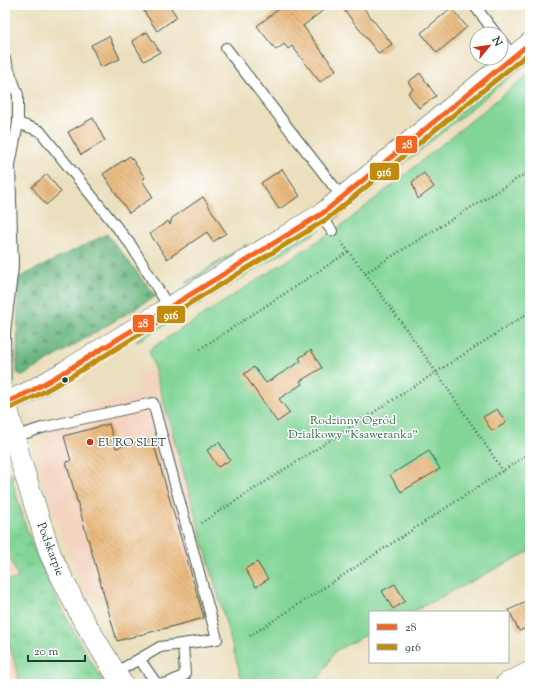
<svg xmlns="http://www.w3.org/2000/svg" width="535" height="689" viewBox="0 0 535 689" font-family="'Sorts Mill Goudy',serif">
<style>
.built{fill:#f4d3c0}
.grass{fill:url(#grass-tufts);stroke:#508966}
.forest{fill:url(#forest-firs);stroke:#447a5a}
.garden{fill:#82d597;stroke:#508966}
.building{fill:url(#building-back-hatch)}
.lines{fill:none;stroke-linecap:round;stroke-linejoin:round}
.service-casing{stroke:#3e5549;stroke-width:12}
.minor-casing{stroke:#3e5549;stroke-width:22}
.path{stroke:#3e5549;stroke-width:2.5;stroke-dasharray:1 3;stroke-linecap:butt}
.service{stroke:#fff;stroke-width:10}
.minor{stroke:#fff;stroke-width:21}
.bus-1-casing{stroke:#fff;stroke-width:8}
.bus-2-casing{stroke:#fff;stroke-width:8}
.bus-1{stroke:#f26522;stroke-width:5}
.bus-2{stroke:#c18c0d;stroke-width:5}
.bus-dot{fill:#1f3d34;stroke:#fff;stroke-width:1.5}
.poi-dot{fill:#c8321e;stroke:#fff;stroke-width:1.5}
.labels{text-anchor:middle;stroke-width:3;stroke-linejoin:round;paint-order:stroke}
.park-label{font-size:12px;fill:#38634d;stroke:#fff}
.poi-label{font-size:12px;fill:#1f3d34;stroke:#fff;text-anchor:start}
.street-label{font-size:12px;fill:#1f3d34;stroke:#fff}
.line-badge{stroke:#fff;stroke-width:1.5}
.badge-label{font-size:11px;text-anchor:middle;font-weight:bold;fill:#fff}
</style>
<defs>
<pattern id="grass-tufts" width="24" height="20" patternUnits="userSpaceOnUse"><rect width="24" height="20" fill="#82d597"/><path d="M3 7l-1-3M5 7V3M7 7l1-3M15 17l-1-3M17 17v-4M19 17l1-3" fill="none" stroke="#6aae7c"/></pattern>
<pattern id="forest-firs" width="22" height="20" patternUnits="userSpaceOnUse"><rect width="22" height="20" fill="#69b680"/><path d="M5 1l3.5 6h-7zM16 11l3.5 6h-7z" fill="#56956a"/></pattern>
<pattern id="building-back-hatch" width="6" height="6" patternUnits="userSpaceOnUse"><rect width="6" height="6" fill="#eab97d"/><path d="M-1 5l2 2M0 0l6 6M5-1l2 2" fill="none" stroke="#bd9867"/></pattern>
</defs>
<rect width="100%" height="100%" fill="#fff"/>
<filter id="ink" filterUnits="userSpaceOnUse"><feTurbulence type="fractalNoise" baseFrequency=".025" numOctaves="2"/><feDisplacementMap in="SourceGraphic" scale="8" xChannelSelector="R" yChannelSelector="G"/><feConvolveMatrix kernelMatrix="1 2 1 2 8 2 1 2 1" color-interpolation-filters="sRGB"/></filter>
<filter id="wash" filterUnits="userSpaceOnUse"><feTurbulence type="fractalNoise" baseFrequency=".012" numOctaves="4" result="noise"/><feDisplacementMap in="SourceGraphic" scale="16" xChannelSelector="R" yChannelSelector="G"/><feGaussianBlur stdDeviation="0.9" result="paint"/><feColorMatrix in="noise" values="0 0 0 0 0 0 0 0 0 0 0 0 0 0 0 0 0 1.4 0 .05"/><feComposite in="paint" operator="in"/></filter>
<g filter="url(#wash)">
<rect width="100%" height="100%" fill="#ebdfbd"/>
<path class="built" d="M155,371L210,568L106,600L86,592L54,514L41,478L43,421L138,394V374Z
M5,545L18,578L5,582Z
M5,627L20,684H5Z"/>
<path class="grass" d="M530,55V61L333,221L330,218Z
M317,226L320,230L137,342L136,340Z
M246,244L247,247L186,284L185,283Z
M5,473L15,476L12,478C29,553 65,620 105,684H20L5,627V582L18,578L5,544Z"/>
<path class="forest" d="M107,234L156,296L23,376L17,373L18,278Z"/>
<path class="garden" d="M530,73V551L412,612H370V633L335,651L316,684H243L149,350L344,224Z"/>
<g id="blocks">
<path class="building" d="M140,5H169L177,17L157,31Z
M284,5H330L303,26L336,70L320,82L292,46L288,49L284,44L276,50L257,26Z
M340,5H361L392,44L379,54Z
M451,8L467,27L437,53L421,33Z
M147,32L160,52L144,61L132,41Z
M109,36L120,59L101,67L91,45Z
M420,73L436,96L419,108L408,93L413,89L408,82Z
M93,118L105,141L81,155L68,132Z
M130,156L145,178L142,180L153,197L129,213L103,174Z
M282,169L300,196L279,209L261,183Z
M424,173L434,187L418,199L412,182Z
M47,174L61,192L46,205L32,187Z
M203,197L226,233L213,242L207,232L167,259L150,234L168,221L170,225L172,218Z
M311,350L322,368L300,381L302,384L279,399L290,413L277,422L244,374L254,367L266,383L301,361L299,358Z
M497,409L506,423L492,431L483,417Z
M109,424L116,448L152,438L204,618L117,641L66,462L71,461L64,436Z
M219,442L230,460L218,467L207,450Z
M429,451L440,469L401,492L390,475Z
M257,562L268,579L256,587L245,569Z
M395,584L405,601L393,609L382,591Z
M530,600V626L519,631L509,610Z"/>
</g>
</g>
<g filter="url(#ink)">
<use href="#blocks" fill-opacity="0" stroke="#3e5549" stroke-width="1"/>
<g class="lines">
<defs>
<path id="service" d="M474,5L496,34
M501,40L513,56
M226,48L342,197
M5,59L18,95V123L10,165L13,267L5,332L6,402
M18,123L40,131L131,245L170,309
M320,215L332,231
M14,437L45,427L153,403L217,639L160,647L115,673
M140,660L156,683L166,684
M166,684L185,675L183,644"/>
<path id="minor" d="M6,402L20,459L51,556L81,616L122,684
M5,403L33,390L66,371L323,213L530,43
M506,684L530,672"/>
</defs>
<use href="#service" class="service-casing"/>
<use href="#minor" class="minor-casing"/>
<path class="path" d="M341,242C399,316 451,393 503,471
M365,273L530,171
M200,349L348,252
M201,523L530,312
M250,636L530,453"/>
<use href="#service" class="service"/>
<use href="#minor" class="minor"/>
<defs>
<path id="bus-1" d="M5,403L33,390L66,371L323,213L530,43"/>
<path id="bus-2" d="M8,409L36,396L70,377L327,219L530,52"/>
</defs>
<use href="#bus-1" class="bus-1-casing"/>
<use href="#bus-2" class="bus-2-casing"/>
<use href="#bus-1" class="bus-1"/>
<use href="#bus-2" class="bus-2"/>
</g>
</g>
<circle class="bus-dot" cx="65" cy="380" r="3.5"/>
<circle class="poi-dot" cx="90" cy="442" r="4"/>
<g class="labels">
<g class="park-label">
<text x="353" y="424">Rodzinny Ogród<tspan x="353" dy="14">Działkowy "Ksaweranka"</tspan></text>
</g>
<g class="poi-label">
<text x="98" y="446">EURO SLET</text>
</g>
<g class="street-label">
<text transform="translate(51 549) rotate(69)" y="4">Podskarpie</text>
</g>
</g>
<g class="line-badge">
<rect x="395" y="135" width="23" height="19" rx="4" fill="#f26522"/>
<rect x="369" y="162" width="31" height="19" rx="4" fill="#c18c0d"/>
<rect x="156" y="305" width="30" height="19" rx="4" fill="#c18c0d"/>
<rect x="132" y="314" width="23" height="19" rx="4" fill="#f26522"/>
</g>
<g class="badge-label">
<text x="407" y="148">28</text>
<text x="384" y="176">916</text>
<text x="171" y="319">916</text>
<text x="143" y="327">28</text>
</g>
<rect width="535" height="689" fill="none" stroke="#fff" stroke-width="20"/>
<rect x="369" y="611" width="140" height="52" fill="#ffffff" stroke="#a5b1ae"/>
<rect x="377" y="624" width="20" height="6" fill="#f26522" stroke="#a5b1ae"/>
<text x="405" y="631" font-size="12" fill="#1f3d34">28</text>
<rect x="377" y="644" width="20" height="6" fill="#c18c0d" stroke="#a5b1ae"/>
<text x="405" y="651" font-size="12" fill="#1f3d34">916</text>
<g transform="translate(489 46) rotate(61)"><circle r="19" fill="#ffffff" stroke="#a5b1ae"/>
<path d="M0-3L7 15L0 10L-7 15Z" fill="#c8321e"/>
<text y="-6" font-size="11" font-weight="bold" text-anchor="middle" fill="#1f3d34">N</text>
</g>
<path d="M28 655v6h57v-6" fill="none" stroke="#1f3d34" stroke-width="2"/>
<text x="34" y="655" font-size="12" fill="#1f3d34" stroke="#ffffff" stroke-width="3" paint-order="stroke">20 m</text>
</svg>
